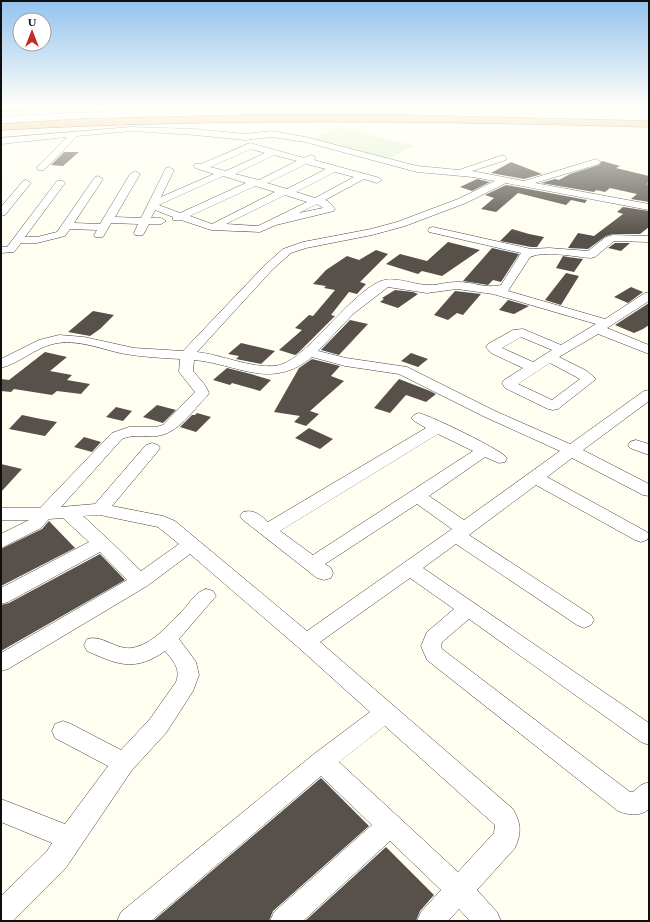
<svg xmlns="http://www.w3.org/2000/svg" width="650" height="922" viewBox="0 0 650 922" font-family="Spectral,serif">
<style>
.pitch{fill:#e0f1cc}
.building{fill:#58514b}
.lines{fill:none;stroke-linecap:round;stroke-linejoin:round}
.minor-casing{stroke:#424242;stroke-width:1}
.motorway-casing{stroke:#202020;stroke-width:1}
.minor{fill:#fff;fill-rule:evenodd}
.motorway{fill:#f5b159;fill-rule:evenodd}
</style>
<rect width="100%" height="100%" fill="#fffef1"/>
<path class="pitch" d="M341,127L414,146L385,160L310,140Z"/>
<path class="building" d="M64,152H79L63,166L51,165Z
M602,161L620,166L616,168L649,176V182L645,186L649,183V202L631,199L637,194L610,188L605,192L596,190L594,192L541,183L555,179L559,180L570,174L599,165Z
M511,162L542,174L524,179L491,173Z
M477,179L490,182L472,191L460,187Z
M506,185L587,200L585,203L571,200L566,205L518,193L496,212L481,209L494,198L485,195Z
M623,207L649,211V227L640,234H613L606,236L588,249L568,248L578,233L594,236L623,214L617,212Z
M512,229L529,234L544,237L537,247H531L500,241Z
M448,242L480,250L442,276L422,271L418,274L386,264L400,254L427,261Z
M615,243H630L621,251L608,248Z
M492,248L519,254L501,282L493,280L488,285L463,281Z
M376,250L388,254L360,282L366,284L357,294L349,292L331,315L335,316L298,353L295,355L279,350L302,330L295,328L309,315L313,316L335,290L324,288L326,286L313,284L326,270L347,256L359,260Z
M563,256L568,257L583,259L574,272L556,268Z
M566,273L579,276L561,305L545,300Z
M631,287L643,292L628,303L614,297Z
M395,290L413,292L418,294L398,308L380,302L384,299L382,298Z
M455,291L481,294L463,315L457,313L448,320L434,315Z
M508,300L529,306L514,314L499,310Z
M649,303V325L643,329L634,333L615,325Z
M93,311L114,315L100,329L90,336L68,332Z
M350,320L368,324L339,355L321,350Z
M241,343L275,351L261,364L236,359L239,356L228,354Z
M45,352L67,357L50,371L72,375L67,380L90,384L81,394L57,391L52,395L14,389L11,392L1,391V379L9,380Z
M411,353L428,359L418,367L401,361Z
M312,359L340,366L331,376L344,381L310,411L319,414L306,426L294,422L300,416L274,412L299,368Z
M227,368L251,374L271,380L260,391L232,383L230,385L213,380Z
M399,379L430,391L436,394L426,402L406,395L390,413L374,408Z
M157,405L176,410L163,423L143,417Z
M116,407L132,411L123,421L106,417Z
M197,413L211,417L196,432L180,427L192,415H195Z
M22,415L36,418L57,422L45,436L9,429Z
M309,428L333,439L320,449L295,438Z
M84,437L101,442L92,452L74,447Z
M1,464L22,469L1,492Z
M49,521L75,548L1,586V549L42,529Z
M100,554L125,580L1,651V605L9,603Z
M321,778L369,826L273,911L269,921H153Z
M386,847L434,895L420,911L416,921H305Z"/>
<g class="lines">
<defs>
<path id="minor" d="M113,106H228L224,108L121,110L1,116V112Z
M131,127L195,129L245,134L272,131L305,137L417,166L459,170L503,155L507,158L506,160L472,171L524,181L596,159L601,162L599,164L535,183L649,204V210L506,183L466,203L405,226L372,235L306,248L291,253L272,270L197,352C223,355 249,368 275,366C304,364 347,295 381,281C394,276 412,284 426,285C436,286 446,282 456,282C472,281 483,289 501,285L521,253L429,232L428,230L429,228L433,227L531,249L549,248L588,251L606,237L613,235L649,236V242L614,241L595,257L591,258C575,257 545,250 530,257L508,291L605,319L645,293L649,292V301L607,328L649,345V354L598,334L559,357L587,371L596,379L558,409L553,410L548,409L505,388L502,383L504,380L523,368L491,353L486,347L488,344L513,330L523,329L561,345L596,324L493,294L457,289L427,293L388,287L353,314L318,351L346,358L407,367L495,411L570,444L644,391L649,390V401L583,450L649,484V496L643,495L572,458L547,477L647,532L649,535L647,540L641,542L635,540L536,485L469,535L591,615L594,620L591,625L584,628L577,625L456,544L423,568L649,723V745L641,742L469,619L442,642L441,646L442,649L630,792H633L641,785L649,782V809C640,817 628,815 618,811L427,660L421,646L427,632L454,609L410,578L320,642L513,809C521,824 522,831 515,848L477,890L497,912L501,921H470L459,909L448,921H417L421,912L441,890L390,841L303,921H270L274,912L372,825L321,776L151,921H117L121,912L314,754L370,712L299,648L190,554L147,586L8,669L1,671V653L127,580L100,552L8,602L1,604V588L89,542L63,518L49,519L41,528L1,548V534L29,520H1V508H40L112,433L129,427H156L163,425L195,392L179,372L180,359C162,358 143,357 125,354C103,350 77,338 53,344C35,348 20,363 1,368V359L39,340L59,335L84,337L134,348L183,351L264,266L283,249L303,242L371,229L397,222L458,199L495,181L473,177L417,172L305,142L272,137L245,140L195,135L131,131L77,136L44,170H38L36,168L67,137L1,144V138ZM521,337L552,350L533,362L502,348ZM312,357L345,366L399,374L485,417L560,451L464,520L429,496L485,457L499,463L505,462L507,458C502,450 431,416 419,413L414,415L411,418L414,421L426,428L268,522C260,515 254,509 243,512L240,516L243,520L317,578L324,580L331,578L333,573L331,568L325,564L417,504L452,529L307,631L175,521L163,516L112,506L158,451L160,448L158,445L152,443L146,445L95,504L61,507L122,439C133,434 145,437 157,436C179,433 192,411 207,396L209,393L205,385L193,371L194,360C238,364 271,391 312,357ZM550,363L580,379L552,400L518,384ZM438,434L473,451L313,555L280,531ZM100,515L158,527L179,544L141,571L108,539L83,516ZM385,726L495,825L494,833L458,872L339,762Z
M250,143L304,158L311,155L314,156L315,158L314,160L380,178L382,180L377,183L364,179L325,200L328,201L335,209L334,211L276,225L260,232L211,230L181,220H173V217L155,210L151,218H161L166,221L161,224H149L143,235H135L134,233L138,224L111,223L103,237H95L94,235L97,230L70,229L65,236L37,243H21L14,252L1,253V247H7L57,181H63L65,183L25,237H37L57,232L95,177L98,176L103,179L74,223L100,224L130,174L135,171L140,174L115,217L141,218L166,168L169,167L174,170L161,197L214,174L195,168L193,166L195,164H201ZM251,149L265,153L226,171L210,167ZM274,155L297,161L259,180L235,174ZM306,164L326,169L287,189L267,183ZM335,172L354,177L315,198L296,192ZM223,176L246,183L180,213L159,205ZM255,186L275,192L212,224L190,216ZM285,195L307,202L258,226L226,224ZM317,204L323,208L299,213Z
M26,180L31,183L5,215L1,216V207L23,181Z
M636,440L649,444V455L630,448L628,445L630,442Z
M206,589L213,591L216,596L179,639L196,662L199,675L193,691L166,733L132,770L65,869L13,921H1V896L47,851L52,843L1,822V799L65,824L108,766L55,738L52,731L55,724L63,721L71,724L121,750L150,719L176,682C181,668 173,661 165,651C135,672 118,665 87,651L84,645L87,639C104,634 118,653 136,647C155,642 171,622 184,609C191,601 196,592 206,589Z"/>
<path id="motorway" d="M244,115H406L649,121V127C433,121 217,118 1,130V124L82,119Z"/>
</defs>
<use href="#minor" class="minor-casing"/>
<use href="#motorway" class="motorway-casing"/>
<use href="#minor" class="minor"/>
<use href="#motorway" class="motorway"/>
</g>
<linearGradient id="sky" x2="0" y2="1"><stop stop-color="#93c2ee"/><stop offset="0.45" stop-color="#fffff9"/><stop offset="1" stop-color="#fffff9" stop-opacity="0"/></linearGradient>
<rect width="650" height="235" fill="url(#sky)"/>
<rect width="650" height="922" fill="none" stroke="#0f0f0f" stroke-width="4"/>
<g transform="translate(32 32)"><circle r="19" fill="#ffffff" stroke="#9f9f9f"/>
<path d="M0-3L7 15L0 10L-7 15Z" fill="#c12e25"/>
<text y="-6" font-size="11" font-weight="bold" text-anchor="middle" fill="#0f0f0f">U</text>
</g>
</svg>
